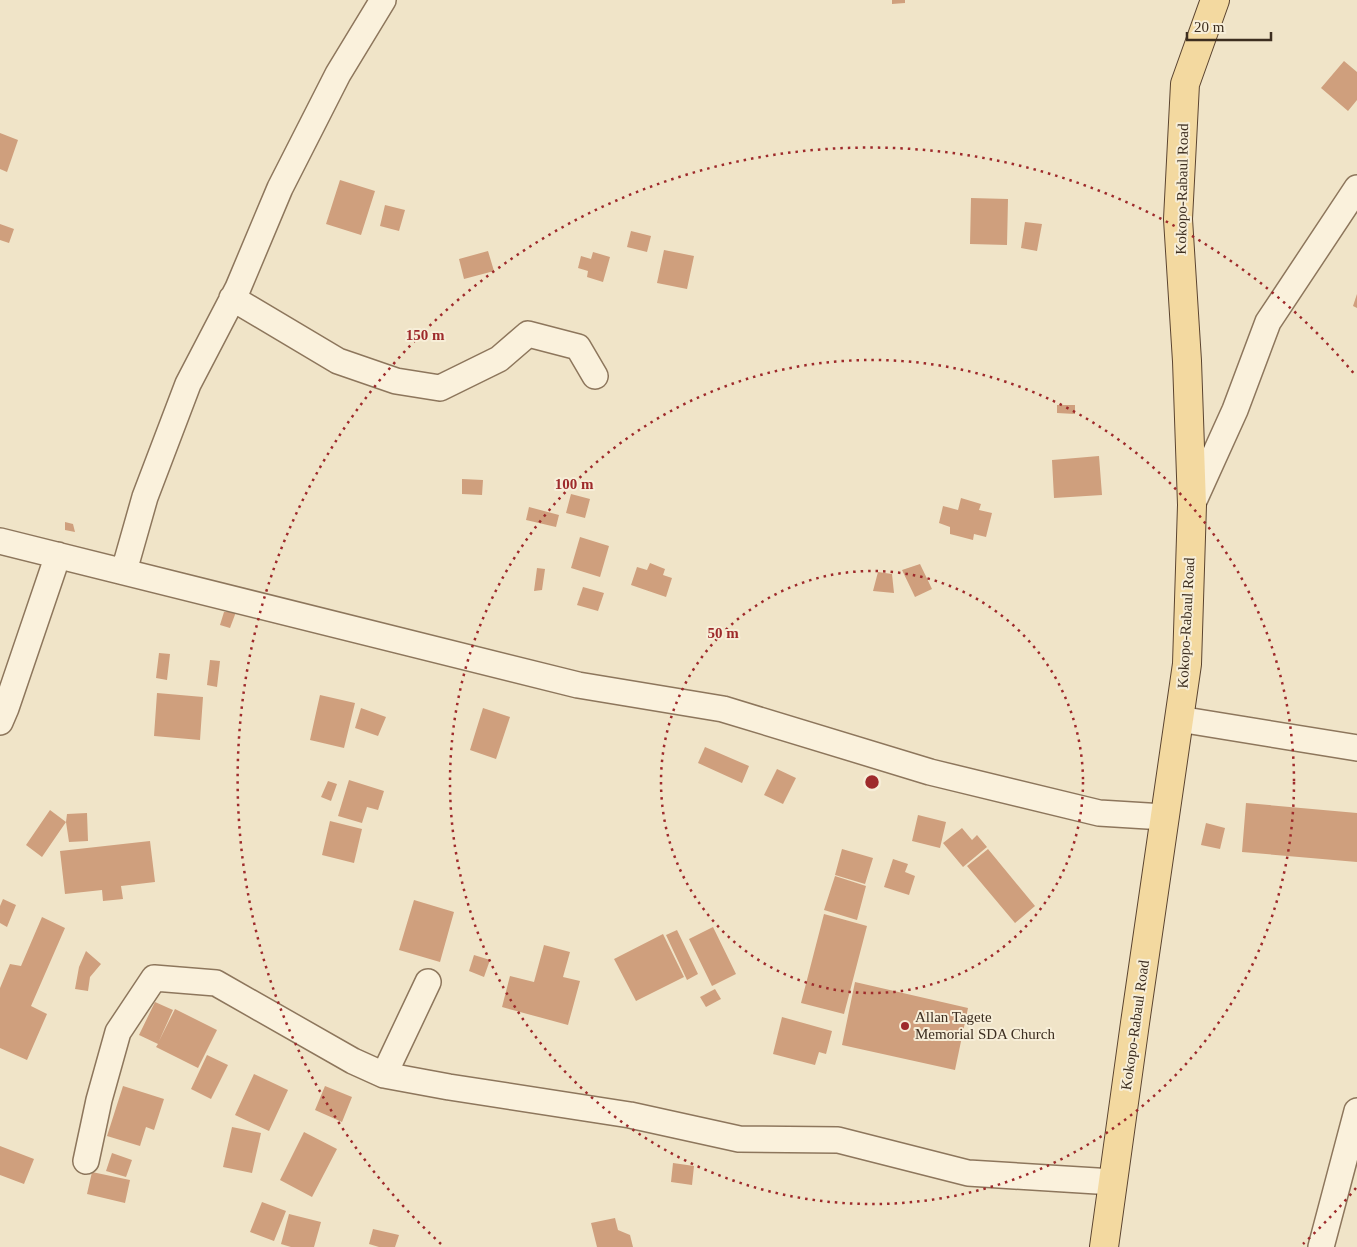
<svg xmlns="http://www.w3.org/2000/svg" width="1357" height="1247" viewBox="0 0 1357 1247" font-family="Georgia,serif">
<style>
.building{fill:#cf9f7d}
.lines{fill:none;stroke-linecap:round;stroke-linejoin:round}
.street-casing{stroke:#8d765c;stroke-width:28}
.primary-casing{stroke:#5b4430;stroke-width:30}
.street{stroke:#faf1dc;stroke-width:25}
.primary{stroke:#f3d9a0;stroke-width:28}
.ring{fill:none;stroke:#9e2a2b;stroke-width:2.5;stroke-dasharray:2.5 5}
.poi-dot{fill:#9e2a2b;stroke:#f7eed8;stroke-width:2}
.labels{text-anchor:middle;stroke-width:4;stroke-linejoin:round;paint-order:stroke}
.street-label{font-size:15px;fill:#3d2e20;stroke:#f7eed8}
.poi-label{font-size:15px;fill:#3d2e20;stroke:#f7eed8;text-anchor:start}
.centre{fill:#9e2a2b;stroke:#f7eed8;stroke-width:2.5}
.ring-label{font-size:15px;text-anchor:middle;font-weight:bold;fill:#9e2a2b;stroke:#f7eed8;stroke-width:4;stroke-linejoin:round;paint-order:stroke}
</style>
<rect width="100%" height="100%" fill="#f0e4c8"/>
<path class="building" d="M892,0H905V3L892,4Z
M1344,61L1357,72V100L1348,111L1321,88Z
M0,133L18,140L7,172L0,169Z
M340,180L375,191L361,235L326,224Z
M971,198L1008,199L1007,245L970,244Z
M385,205L405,210L399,231L380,226Z
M1025,222L1042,224L1037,251L1021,248Z
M0,224L14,229L9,243L0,240Z
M631,231L651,236L647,252L627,247Z
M664,250L694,256L687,289L657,283Z
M488,251L494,271L464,279L459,259Z
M593,252L610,257L603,282L587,277L588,271L578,268L581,256L591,259Z
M1357,294V308L1353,306Z
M1057,405H1075V414L1057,413Z
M1099,456L1102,495L1054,498L1052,460Z
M462,479L483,480L482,495L462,494Z
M571,494L590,499L585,518L566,513Z
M961,498L981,504L979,510L992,513L986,537L974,534L973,540L950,534V527L939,523L943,506L958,510Z
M529,507L559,515L556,527L526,520Z
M65,522L73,524L75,532L65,530Z
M580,537L609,546L600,577L571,568Z
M650,563L665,569L663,575L672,578L666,597L631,585L637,567L647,570Z
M920,564L932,589L915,597L902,570Z
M537,568L545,569L542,590L534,591Z
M878,572L892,574L894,593L873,591Z
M583,587L604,593L598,611L577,605Z
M224,612H236L230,628L220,625Z
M159,653L170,654L167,680L156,678Z
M210,660L220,661L217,687L207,685Z
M157,693L203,697L200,740L154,736Z
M320,695L355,703L344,748L310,740Z
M361,708L386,717L378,736L355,728Z
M483,708L510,717L496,759L470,750Z
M705,747L749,766L742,783L698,763Z
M777,769L796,778L783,804L764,795Z
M349,780L384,791L378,810L367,807L362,823L338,816Z
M328,781L337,784L331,801L321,797Z
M1246,803L1357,813V862L1242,852Z
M50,810L66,822L42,857L26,845Z
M87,813L88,841L69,842L66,822L67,814Z
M918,815L946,822L940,848L912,841Z
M330,821L362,829L354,863L322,855Z
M1206,823L1225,828L1220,849L1201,845Z
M962,828L972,840L977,835L987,847L963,867L943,843Z
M150,841L155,882L121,886L123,899L103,901L102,890L65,894L60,851Z
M842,849L873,858L865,884L835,875Z
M988,849L1035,906L1015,923L967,866Z
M893,859L908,864L905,872L915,876L909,895L884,887Z
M835,876L866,886L857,920L824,910Z
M3,899L16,905L7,927L0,923V906Z
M414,900L454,912L440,962L399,950Z
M824,914L867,926L844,1014L801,1003Z
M42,917L65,928L31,1006L47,1014L27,1060L0,1048V988L10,964L21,966Z
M713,927L736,974L712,986L689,939Z
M677,930L698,974L687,980L666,935Z
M663,934L684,977L636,1001L614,959Z
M544,945L570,952L563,977L580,981L568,1025L502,1007L510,976L534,982Z
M86,951L101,964L90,977L88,991L75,989L79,967Z
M474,955L490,960L484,977L469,971Z
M855,982L968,1008L955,1070L842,1045Z
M715,989L721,999L706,1007L700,997Z
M155,1002L173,1010L159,1041L175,1009L217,1030L198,1068L156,1047L158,1044L139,1035Z
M782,1017L832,1031L826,1054L819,1052L815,1065L773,1054Z
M207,1055L228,1065L211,1099L191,1089Z
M254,1074L288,1090L269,1131L235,1115Z
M123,1086L164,1099L154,1130L146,1127L140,1146L107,1136Z
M325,1086L352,1097L342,1122L315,1110Z
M232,1127L261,1133L252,1173L223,1167Z
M304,1132L337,1149L312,1197L280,1180Z
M0,1146L34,1159L24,1184L0,1175Z
M112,1153L132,1160L126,1177L106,1171Z
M673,1163L694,1166L692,1185L671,1182Z
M92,1172L130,1180L125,1203L87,1194Z
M262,1202L286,1211L274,1241L250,1232Z
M289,1214L321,1222L314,1247H291L281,1244Z
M615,1218L618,1230L630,1235L633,1247H597L591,1223Z
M373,1229L399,1235L395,1247H379L369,1244Z"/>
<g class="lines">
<defs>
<path id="street" d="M232,298L338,361L396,381L440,388L499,359L528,334L578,347L595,376
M1192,505L1235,410L1268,322L1357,188
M0,541L578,685L723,709L930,772L1099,813L1164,817
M124,571L145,497L188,384L238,288L280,188L338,74L383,0
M1179,719L1357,748
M0,722L6,708L58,555
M384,1075L428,982
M86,1161L99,1100L118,1032L154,978L216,983L353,1061L384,1075L449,1087L630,1115L739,1139L838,1140L968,1173L1113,1182
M1321,1247L1357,1111"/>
<path id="primary" d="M1104,1247L1135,1023L1187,664L1192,505L1187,361L1178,219L1185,84L1215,0"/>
</defs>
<use href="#street" class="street-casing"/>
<use href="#primary" class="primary-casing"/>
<use href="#street" class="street"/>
<use href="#primary" class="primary"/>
</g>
<g class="ring">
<circle cx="872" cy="782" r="211"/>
<circle cx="872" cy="782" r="422"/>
<path d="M1356 1188A632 632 0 0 1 1303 1244M441 1244A632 632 0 1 1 1356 376"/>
</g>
<circle class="poi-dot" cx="905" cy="1026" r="5"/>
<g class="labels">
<g class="street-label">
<text transform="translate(1182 189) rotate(-89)" y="5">Kokopo-Rabaul Road</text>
<text transform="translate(1186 623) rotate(-87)" y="5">Kokopo-Rabaul Road</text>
<text transform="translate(1135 1025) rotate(-82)" y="5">Kokopo-Rabaul Road</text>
</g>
<g class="poi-label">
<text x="915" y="1022">Allan Tagete<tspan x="915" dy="17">Memorial SDA Church</tspan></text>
</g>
</g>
<circle cx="872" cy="782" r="8" class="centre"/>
<g class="ring-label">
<text x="425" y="340">150 m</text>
<text x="574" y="489">100 m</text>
<text x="723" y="638">50 m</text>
</g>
<path d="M1187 32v8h84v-8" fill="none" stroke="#3d2e20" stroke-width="2.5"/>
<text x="1194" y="32" font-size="15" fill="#3d2e20" stroke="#f7eed8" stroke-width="4" paint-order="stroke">20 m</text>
</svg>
